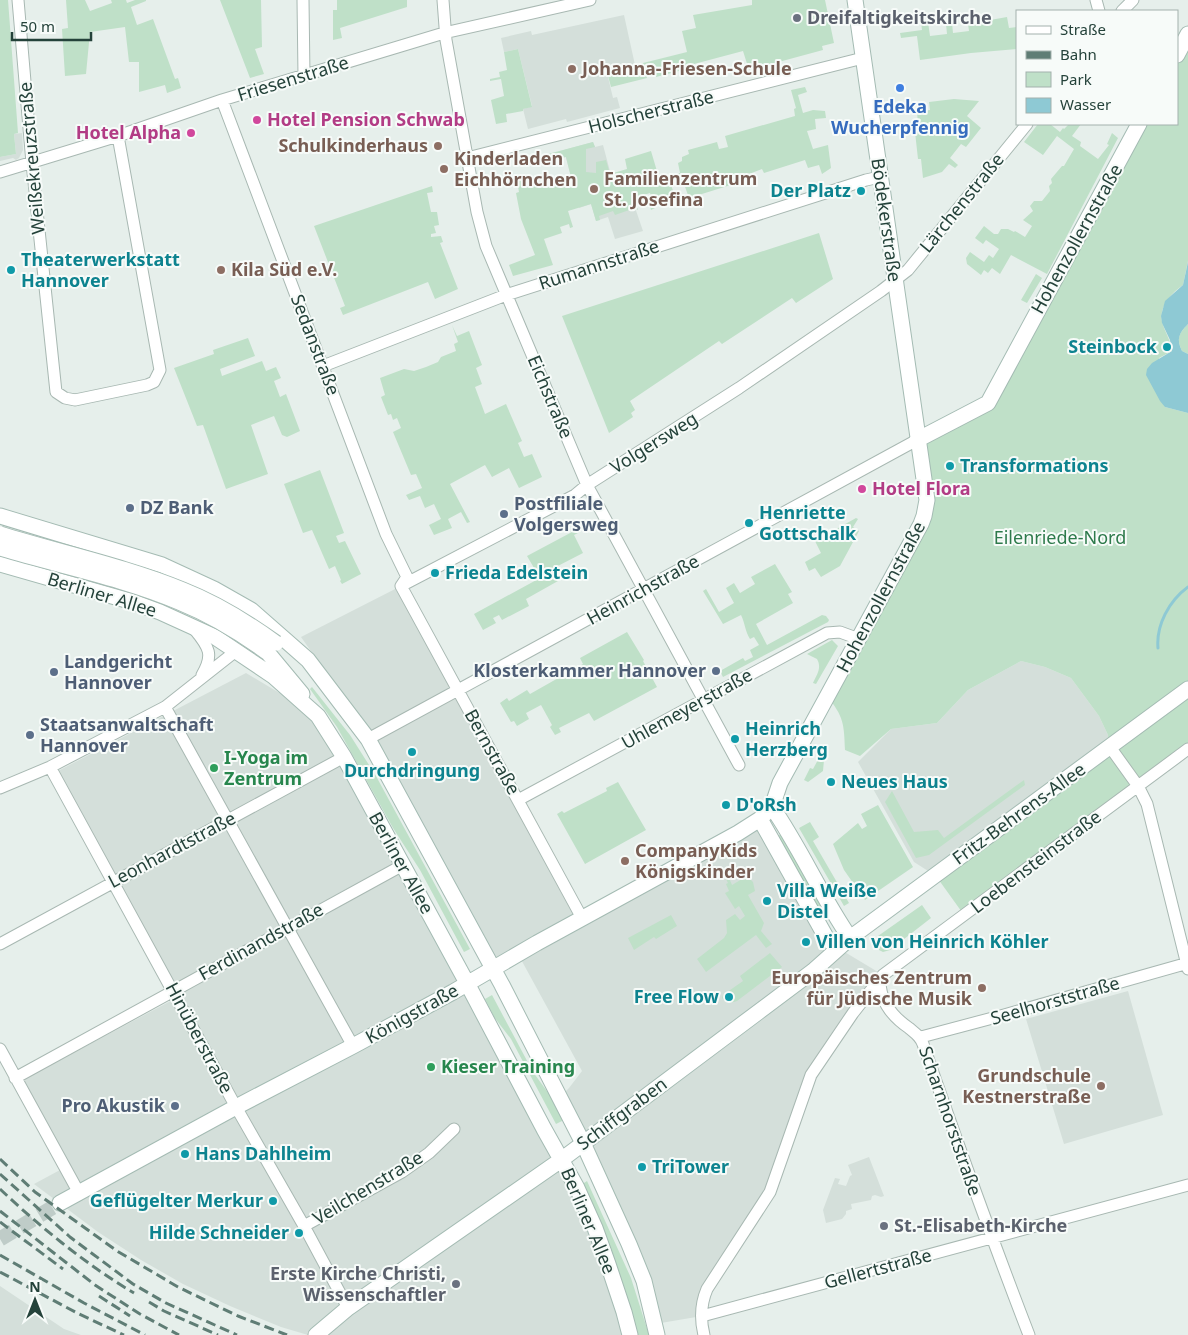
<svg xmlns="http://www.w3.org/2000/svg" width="1188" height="1335" viewBox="0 0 1188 1335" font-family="'Noto Sans',sans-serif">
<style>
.built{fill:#d4dfda}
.green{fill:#bfe0c8}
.water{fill:#8ec9d4}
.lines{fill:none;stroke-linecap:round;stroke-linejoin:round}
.stream{stroke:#8ec9d4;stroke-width:3}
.secondary-tunnel{stroke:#bfccc8;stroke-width:15;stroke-dasharray:15 8;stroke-linecap:butt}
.street-casing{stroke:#a8b8b2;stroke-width:13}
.secondary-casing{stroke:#a4bbb3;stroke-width:17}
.street{stroke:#fff;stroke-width:11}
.secondary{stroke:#fff;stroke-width:15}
.rail{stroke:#5f7d75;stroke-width:3;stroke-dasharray:10 5;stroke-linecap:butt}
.secondary-bridge-casing{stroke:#a4bbb3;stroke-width:17;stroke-linecap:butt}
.secondary-bridge{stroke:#fff;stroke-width:15}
.worship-dot{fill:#6b7280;stroke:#f7fbf9;stroke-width:2}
.education-dot{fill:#8d6e63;stroke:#f7fbf9;stroke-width:2}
.shop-dot{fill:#3f7fe0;stroke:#f7fbf9;stroke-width:2}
.hotel-dot{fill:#d1479c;stroke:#f7fbf9;stroke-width:2}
.culture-dot{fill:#0f9aa8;stroke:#f7fbf9;stroke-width:2}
.service-dot{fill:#5c6f8a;stroke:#f7fbf9;stroke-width:2}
.leisure-dot{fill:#2e9e5b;stroke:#f7fbf9;stroke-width:2}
.labels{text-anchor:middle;stroke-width:4;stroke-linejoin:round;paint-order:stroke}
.worship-label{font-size:18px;font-weight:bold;fill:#5b616d;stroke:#f7fbf9;text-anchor:start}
.education-label{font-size:18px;font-weight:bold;fill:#785e54;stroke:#f7fbf9;text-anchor:start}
.street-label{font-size:18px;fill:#24423a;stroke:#f7fbf9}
.shop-label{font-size:18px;font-weight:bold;fill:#366cbe;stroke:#f7fbf9}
.hotel-label{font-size:18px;font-weight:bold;fill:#b23c85;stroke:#f7fbf9;text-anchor:start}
.culture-label{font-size:18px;font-weight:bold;fill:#0d838f;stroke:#f7fbf9;text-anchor:start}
.service-label{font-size:18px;font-weight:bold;fill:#4e5e75;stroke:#f7fbf9;text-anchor:start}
.park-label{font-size:18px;fill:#2d7a4b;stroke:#f7fbf9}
.leisure-label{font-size:18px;font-weight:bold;fill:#27864d;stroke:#f7fbf9;text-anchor:start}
</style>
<rect width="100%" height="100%" fill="#e6efeb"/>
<path class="built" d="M624,15L635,65L607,73L613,98L617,97L620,108L567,122L566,119L528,129L523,109L532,106L518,49L504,52L501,38L531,31L532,35Z
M22,133L23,150L19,158L16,160L13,158L0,161V157L16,154L14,134Z
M593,142L595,147L603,145L615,190L628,187L643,231L615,239L608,217L596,221L591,204L579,208L564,150Z
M401,586L582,918L760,819L838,948L883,975L811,1075L770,1192L707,1289L702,1316L655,1324L560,1097L569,1088L582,1071L518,954L493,968L335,685L301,637Z
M1021,661L1045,667L1071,678L1099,716L1108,735L1110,747L936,876L914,862L858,762L891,729L937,723L968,690Z
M246,673L318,716L577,1188L630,1335H308L281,1327L230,1306L183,1284L141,1260L98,1232L34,1184L60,1170L13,1085L180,996L58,771Z
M1128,991L1163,1115L1064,1144L1026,1019Z
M869,1157L884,1196L881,1197L875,1195L872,1196L871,1200L851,1204L852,1209L846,1211V1214L842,1219L826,1223L823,1210L835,1178L840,1179L838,1184L846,1186L850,1176L852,1175L848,1165Z
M0,1286L64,1329L81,1335H0Z"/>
<path class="green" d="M0,0H8L18,133L14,134L16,154L0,157Z
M66,0H85L90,11L112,3L111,0H126L127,3L135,0H146V1L131,7L137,25L153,19L175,79L178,78L181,88L167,93L165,85L139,92V62H129L125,27L90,32L86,74L65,76L62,29L68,28Z
M220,0H261L262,47L255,49L264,74L250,78Z
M337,0H407V7L340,28L342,38L333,40V10H337Z
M752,0H825L834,43L822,46L823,50L749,70L743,51L679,68V71L656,77L654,69L645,71L647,78L611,87L607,72L687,52L682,31L696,28L693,15L752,5Z
M1007,17L1009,28L1017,27V49L971,53L920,60L917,36L901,38L900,33L922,30L921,22H928L930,36L947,34L946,24L952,23L953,33L969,31L968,24Z
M1188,34V261L1183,285C1170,294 1157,309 1163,325C1166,334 1171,341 1172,351L1159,358L1165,407L1188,413V749L964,915L936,876L1109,747L1108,735L1099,716L1071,678L1045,667L1021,661L968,690L937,723L891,729L860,756L845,750C844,724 844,717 827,696L921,524L917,440L988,403L1139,124H1177V55Z
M518,49L532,107L523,109V111L506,114L507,122L496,124L491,100L504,96L501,79L490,81V79L500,77L499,72L507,70L504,52Z
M805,87L807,92L798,95L803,113L813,110L825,111L826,118L815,119L816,129L807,131L813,149L828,145L831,168L822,174L819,165L808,168L805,160L764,173L762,169L749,174L750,179L689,198L683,181L671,185L676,199L655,206V208L651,210L649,202L653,201L650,193L634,198L638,210L635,208L615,215L613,211L599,216L600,220L596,221L591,204L568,211L573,227L570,228L569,224L560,227L562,233L544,239L553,265L513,276L509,265L535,255L521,219L516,193L519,192L517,181L534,180L536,183L554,178L556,185L572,181L566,157L550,161L548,154L593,142L595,147L586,149V172L596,173V162L606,160L610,174L627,169L625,159L651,151L659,178L680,173L678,163L682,161V157L689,154L688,150L717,142L719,149L728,147L725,136L795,116L794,109L796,108L791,90Z
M954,99L979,101L967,116L981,128L966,147L961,144L950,158L958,165L955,168L949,164L942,172L923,178L921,159H918L915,132L922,130L921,124H918L917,112L930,110L929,102Z
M1038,124H1050L1060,132L1063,128L1064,129L1069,124H1081L1072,136L1081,142L1080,146L1098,159L1109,145L1107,144L1112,133L1118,138L1047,274L1011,255L1000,274L992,268L988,273L984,270L981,275L967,264L966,258L970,252L984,262L989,255L993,258L999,249L986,240L983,244L975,238L984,226L994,234H998L1001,229H1008L1014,232L1015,231L1025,237L1032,226L1023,220L1033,211L1030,206L1034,201H1042L1050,191L1049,186L1052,183L1051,179L1062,166H1064L1074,149L1057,136L1043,155L1024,142Z
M432,186L433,192L427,193L431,212H437L439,225L434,226L436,233L431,234V237L441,236L443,242L440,243L458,289L435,299L428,282L343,315L340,308L345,306L314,226Z
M819,233L833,279L796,303L792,298L722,344L719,341L630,401L635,410L631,413L633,417L609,433L562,316Z
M1036,274L1042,278L1027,303L1021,300Z
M1188,324V354L1182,351C1176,339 1179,333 1188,324Z
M452,325L457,336L469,331L482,365L476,368L482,384L475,387L485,414L506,404L522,441L518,443L524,457L532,454L542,477L519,488L509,468L492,477L485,465L450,484L470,522L467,523L461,512L448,519L452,528L434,535L429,525L441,519L434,504L425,508L420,496L409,500L406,495L422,488L416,474L411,475L393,432L401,428L397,418L393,420L391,414L388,415L381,397L385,395L380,378L404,369L414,371L426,367L438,362L441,357L456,351L454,344L458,342Z
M248,338L255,356L220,369L222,376L262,361L266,371L276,367L281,378L274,381L280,397L286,394L300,431L287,437L282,435L274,416L251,425L268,474L226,489L203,425L197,426L174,368L214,354L213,350Z
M320,470L344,533L336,536L339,543L345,541L361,574L342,584L340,581L341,580L335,566L329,569L312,530L303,533L284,484Z
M856,518L858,519L853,527L859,531L840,566L821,577L815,568L809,571L805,562L821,553L815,541Z
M576,525L580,532L574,535L583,553L552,569L558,581L526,599L529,606L502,620L499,615L493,618L496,623L483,630L474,614L540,578L527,556L572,532L571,528Z
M775,564L792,592L788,594L793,603L756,624L767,645L822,615L826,616L829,620L828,622L723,677L720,671L743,658L745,661L753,657L750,650L759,645L754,637L750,639C745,631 745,623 741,615L723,624L703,591L706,589L719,612L734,603L726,588L734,583L740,593L755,584L751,577Z
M627,632L644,660L643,661L657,687L594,721L589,713L559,728L561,732L555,735L550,727L552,725L541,705L526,713L529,719L517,726L514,721L511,722L500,703L507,698L509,701L527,690L530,694L583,664L580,658Z
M832,640L838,646L816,684L813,683C817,674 822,668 817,659L807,654Z
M312,687L350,735L376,776L470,949L464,952L420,870L393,828L337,727L310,689Z
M819,758L824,760L823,771L808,782L804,780L810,768L813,769Z
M1024,780L1025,785L929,855L916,858L885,802L892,791L914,832L938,830L944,838Z
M618,782L646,830L585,864L557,814L562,811L564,813L607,791L606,788Z
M878,805L913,867L865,900L844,870L833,844L858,823L862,829L867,826L861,814Z
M810,822L819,837L813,841L849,903L844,906L799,828Z
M781,834L828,919L824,921L777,837Z
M747,876L753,882L755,891L748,895L764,923L761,931L772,944L766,948L756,935L706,972L697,959L724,938L727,933L726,920L735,914L740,920L745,916L739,906L735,909L725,893L729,891L726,884L728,883L726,879L729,878L732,885Z
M922,905L931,918L890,950L883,952L877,949L875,942L878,936Z
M671,915L677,926L656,939L654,937L634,950L628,938Z
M770,953L782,967L737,1001C732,1003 726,1003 722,998L723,995L743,981L740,976Z
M492,995L533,1072L549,1094L564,1120L556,1124L511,1039L494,1017L485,999Z
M587,1181L631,1278L649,1335H636L581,1185Z"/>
<path class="water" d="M1188,262V324C1179,333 1176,339 1182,351L1188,354V413L1165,407L1160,401L1146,375L1147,369L1152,363L1172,351L1170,340L1162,323L1161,316L1165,301L1183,285Z"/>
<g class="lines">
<path class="stream" d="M1158,648C1156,625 1169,601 1188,587"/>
<path class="secondary-tunnel" d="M0,1239L60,1203"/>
<defs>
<path id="street" d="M18,0L32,163L56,392L65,398L75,400L147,385L154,382L160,370L118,136
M303,0L304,76
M443,0L446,40L477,212L486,246L587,485L739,765
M1096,0L1099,11
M1122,11L1133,0
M222,100L386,534L407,577L401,586
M467,158L863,58
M0,172L118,136L222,100L444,33L590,0
M323,366L506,295L866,180L880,177
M401,586L575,495L587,485L739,388L881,291L908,270L1027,124
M401,586L582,918
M195,630C209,647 214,655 202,675
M165,707L353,1046
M368,739L917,440
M1110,747L1138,786L1147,804L1188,969
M50,767L236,1107L304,1226L348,1308
M0,788L50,767L165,707L236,651
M518,800L827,633L840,632L859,639
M0,944L344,757
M880,981C880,1001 893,1017 909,1028C916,1034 920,1036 923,1044C957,1142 992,1239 1029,1335
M921,1037L1004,1015L1188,963
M0,1049L79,1193
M15,1078L403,865
M304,1226L402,1172L429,1153L454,1129
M702,1316L1188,1185
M704,1335C700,1319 701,1303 707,1289L770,1192L811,1075L853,1013L883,975L1188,749"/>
<path id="secondary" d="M1177,55L1188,34
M917,440L988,403L1139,124
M0,516L162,565L214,589L251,610L308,660L368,739L502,985L583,1143L629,1244L644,1281L657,1335
M0,564L133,602L160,612L215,637L273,676L318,716L344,757L467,983L544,1129L577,1188L595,1228L608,1264L624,1312L630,1335
M268,653L302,694
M772,807C801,849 821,896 850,938
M760,819L827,939L838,948
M60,1203L236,1107L353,1046L453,992L537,943L738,833L760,819L772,807L780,783L921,524L924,516L927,500L855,0
M316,1335L348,1308L561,1160L813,971L850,938L1188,689"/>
</defs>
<use href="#street" class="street-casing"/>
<use href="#secondary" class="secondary-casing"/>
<use href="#street" class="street"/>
<use href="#secondary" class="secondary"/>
<path class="rail" d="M0,1159L35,1192L117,1251L178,1287L238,1316L287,1335
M0,1174L70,1237L133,1284L166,1303L237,1335
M0,1189C39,1226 88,1266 134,1293
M0,1211L95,1285L140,1314L179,1335
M0,1222L63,1269
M0,1255L84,1303L145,1335
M0,1272L79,1314L124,1335
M99,1296L130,1316
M149,1302L164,1311L218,1335"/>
<defs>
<path id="secondary-bridge" d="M0,534C61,553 124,566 183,590C216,603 247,622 276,643
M0,548C60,566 122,578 179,602C211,615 241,633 268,653"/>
</defs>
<use href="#secondary-bridge" class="secondary-bridge-casing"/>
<use href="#secondary-bridge" class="secondary-bridge"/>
</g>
<g class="worship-dot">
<circle cx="797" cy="18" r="5"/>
<circle cx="884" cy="1226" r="5"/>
<circle cx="456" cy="1284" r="5"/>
</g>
<g class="education-dot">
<circle cx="572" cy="69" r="5"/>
<circle cx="438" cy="146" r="5"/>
<circle cx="444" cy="169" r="5"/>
<circle cx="594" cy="189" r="5"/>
<circle cx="221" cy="270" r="5"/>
<circle cx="625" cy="861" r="5"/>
<circle cx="982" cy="988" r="5"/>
<circle cx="1101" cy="1086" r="5"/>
</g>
<circle class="shop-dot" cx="900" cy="88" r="5"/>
<g class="hotel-dot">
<circle cx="257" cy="120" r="5"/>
<circle cx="191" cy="133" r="5"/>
<circle cx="862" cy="489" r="5"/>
</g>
<g class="culture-dot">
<circle cx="861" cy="191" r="5"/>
<circle cx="11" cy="270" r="5"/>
<circle cx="1167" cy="347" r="5"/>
<circle cx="950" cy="466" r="5"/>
<circle cx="749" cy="523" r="5"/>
<circle cx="435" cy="573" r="5"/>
<circle cx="735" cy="739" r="5"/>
<circle cx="412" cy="752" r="5"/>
<circle cx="831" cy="782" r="5"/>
<circle cx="726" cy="805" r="5"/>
<circle cx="767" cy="901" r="5"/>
<circle cx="806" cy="942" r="5"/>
<circle cx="729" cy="997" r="5"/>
<circle cx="185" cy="1154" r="5"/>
<circle cx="642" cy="1167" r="5"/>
<circle cx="273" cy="1201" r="5"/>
<circle cx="299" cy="1233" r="5"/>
</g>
<g class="service-dot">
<circle cx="130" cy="508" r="5"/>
<circle cx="504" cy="514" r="5"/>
<circle cx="716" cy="671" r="5"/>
<circle cx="54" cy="672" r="5"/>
<circle cx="30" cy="735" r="5"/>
<circle cx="175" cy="1106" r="5"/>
</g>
<g class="leisure-dot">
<circle cx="214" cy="768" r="5"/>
<circle cx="431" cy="1067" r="5"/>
</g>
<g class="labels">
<g class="worship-label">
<text x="807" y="24">Dreifaltigkeitskirche</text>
<text x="894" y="1232">St.-Elisabeth-Kirche</text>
<text x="446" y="1280" text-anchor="end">Erste Kirche Christi,<tspan x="446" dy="21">Wissenschaftler</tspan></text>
</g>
<g class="education-label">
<text x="582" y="75">Johanna-Friesen-Schule</text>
<text x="428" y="152" text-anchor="end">Schulkinderhaus</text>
<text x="454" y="165">Kinderladen<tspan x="454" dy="21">Eichhörnchen</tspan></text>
<text x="604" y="185">Familienzentrum<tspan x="604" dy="21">St. Josefina</tspan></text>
<text x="231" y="276">Kila Süd e.V.</text>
<text x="635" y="857">CompanyKids<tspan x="635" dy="21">Königskinder</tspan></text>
<text x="972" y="984" text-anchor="end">Europäisches Zentrum<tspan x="972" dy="21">für Jüdische Musik</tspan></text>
<text x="1091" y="1082" text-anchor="end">Grundschule<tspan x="1091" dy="21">Kestnerstraße</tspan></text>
</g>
<g class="street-label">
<text transform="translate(293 79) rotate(-17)" y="6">Friesenstraße</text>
<text transform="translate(651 112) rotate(-14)" y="6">Holscherstraße</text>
<text transform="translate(32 158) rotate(-95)" y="6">Weißekreuzstraße</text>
<text transform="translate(962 203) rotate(-51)" y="6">Lärchenstraße</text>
<text transform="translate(886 220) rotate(82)" y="6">Bödekerstraße</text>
<text transform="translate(1077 239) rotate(-61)" y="6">Hohenzollernstraße</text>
<text transform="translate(599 265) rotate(-18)" y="6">Rumannstraße</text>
<text transform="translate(315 345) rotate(69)" y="6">Sedanstraße</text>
<text transform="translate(550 397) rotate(67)" y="6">Eichstraße</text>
<text transform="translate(654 443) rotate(-32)" y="6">Volgersweg</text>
<text transform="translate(643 590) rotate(-29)" y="6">Heinrichstraße</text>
<text transform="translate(102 595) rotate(17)" y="6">Berliner Allee</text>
<text transform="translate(881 597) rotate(-62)" y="6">Hohenzollernstraße</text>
<text transform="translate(687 709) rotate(-29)" y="6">Uhlemeyerstraße</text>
<text transform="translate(492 752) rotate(61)" y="6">Bernstraße</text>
<text transform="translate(1019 814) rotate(-36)" y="6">Fritz-Behrens-Allee</text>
<text transform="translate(172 850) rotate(-28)" y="6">Leonhardtstraße</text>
<text transform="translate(1036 862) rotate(-37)" y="6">Loebensteinstraße</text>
<text transform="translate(401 863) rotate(61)" y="6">Berliner Allee</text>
<text transform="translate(261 942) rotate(-29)" y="6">Ferdinandstraße</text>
<text transform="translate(1055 1001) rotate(-16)" y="6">Seelhorststraße</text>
<text transform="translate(412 1014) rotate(-29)" y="6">Königstraße</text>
<text transform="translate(199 1038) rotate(62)" y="6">Hinüberstraße</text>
<text transform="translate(622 1114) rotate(-37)" y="6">Schiffgraben</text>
<text transform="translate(950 1121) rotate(71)" y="6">Scharnhorststraße</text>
<text transform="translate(368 1188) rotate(-31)" y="6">Veilchenstraße</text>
<text transform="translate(588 1221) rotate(67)" y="6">Berliner Allee</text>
<text transform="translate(878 1269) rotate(-15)" y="6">Gellertstraße</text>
</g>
<g class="shop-label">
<text x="900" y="113">Edeka<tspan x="900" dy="21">Wucherpfennig</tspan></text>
</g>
<g class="hotel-label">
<text x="267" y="126">Hotel Pension Schwab</text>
<text x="181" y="139" text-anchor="end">Hotel Alpha</text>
<text x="872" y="495">Hotel Flora</text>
</g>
<g class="culture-label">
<text x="851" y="197" text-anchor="end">Der Platz</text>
<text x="21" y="266">Theaterwerkstatt<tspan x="21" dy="21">Hannover</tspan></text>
<text x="1157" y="353" text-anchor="end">Steinbock</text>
<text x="960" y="472">Transformations</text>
<text x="759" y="519">Henriette<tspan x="759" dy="21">Gottschalk</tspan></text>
<text x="445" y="579">Frieda Edelstein</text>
<text x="745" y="735">Heinrich<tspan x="745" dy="21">Herzberg</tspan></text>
<text x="412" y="777" text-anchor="middle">Durchdringung</text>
<text x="841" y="788">Neues Haus</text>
<text x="736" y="811">D'oRsh</text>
<text x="777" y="897">Villa Weiße<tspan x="777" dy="21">Distel</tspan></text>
<text x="816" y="948">Villen von Heinrich Köhler</text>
<text x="719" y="1003" text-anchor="end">Free Flow</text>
<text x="195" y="1160">Hans Dahlheim</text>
<text x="652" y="1173">TriTower</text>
<text x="263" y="1207" text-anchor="end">Geflügelter Merkur</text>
<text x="289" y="1239" text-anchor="end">Hilde Schneider</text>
</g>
<g class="service-label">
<text x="514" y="510">Postfiliale<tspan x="514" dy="21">Volgersweg</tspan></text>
<text x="140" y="514">DZ Bank</text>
<text x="64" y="668">Landgericht<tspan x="64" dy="21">Hannover</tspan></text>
<text x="706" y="677" text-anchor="end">Klosterkammer Hannover</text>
<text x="40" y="731">Staatsanwaltschaft<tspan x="40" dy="21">Hannover</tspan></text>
<text x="165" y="1112" text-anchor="end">Pro Akustik</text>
</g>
<g class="park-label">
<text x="1060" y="544">Eilenriede-Nord</text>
</g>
<g class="leisure-label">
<text x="224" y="764">I-Yoga im<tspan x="224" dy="21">Zentrum</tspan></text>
<text x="441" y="1073">Kieser Training</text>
</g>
</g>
<rect x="1016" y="10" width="162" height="115" fill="#f7fbf9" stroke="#a3b1ad"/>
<rect x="1026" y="26" width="25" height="8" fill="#ffffff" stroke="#a3b1ad"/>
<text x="1060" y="35" font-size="15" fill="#24423a">Straße</text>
<rect x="1026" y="51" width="25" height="8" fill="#5f7d75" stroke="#a3b1ad"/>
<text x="1060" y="60" font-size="15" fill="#24423a">Bahn</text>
<rect x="1026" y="72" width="25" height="15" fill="#bfe0c8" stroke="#a3b1ad"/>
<text x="1060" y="85" font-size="15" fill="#24423a">Park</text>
<rect x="1026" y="98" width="25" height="15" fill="#8ec9d4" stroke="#a3b1ad"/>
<text x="1060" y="110" font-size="15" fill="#24423a">Wasser</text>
<g transform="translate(35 1300)" stroke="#f7fbf9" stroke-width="4" paint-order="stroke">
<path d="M0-4L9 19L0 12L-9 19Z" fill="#24423a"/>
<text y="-8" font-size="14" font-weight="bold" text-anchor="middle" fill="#24423a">N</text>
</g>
<path d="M12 32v8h79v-8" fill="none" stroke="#24423a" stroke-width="2.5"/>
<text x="20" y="32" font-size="15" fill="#24423a" stroke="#f7fbf9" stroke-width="4" paint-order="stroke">50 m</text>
</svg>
